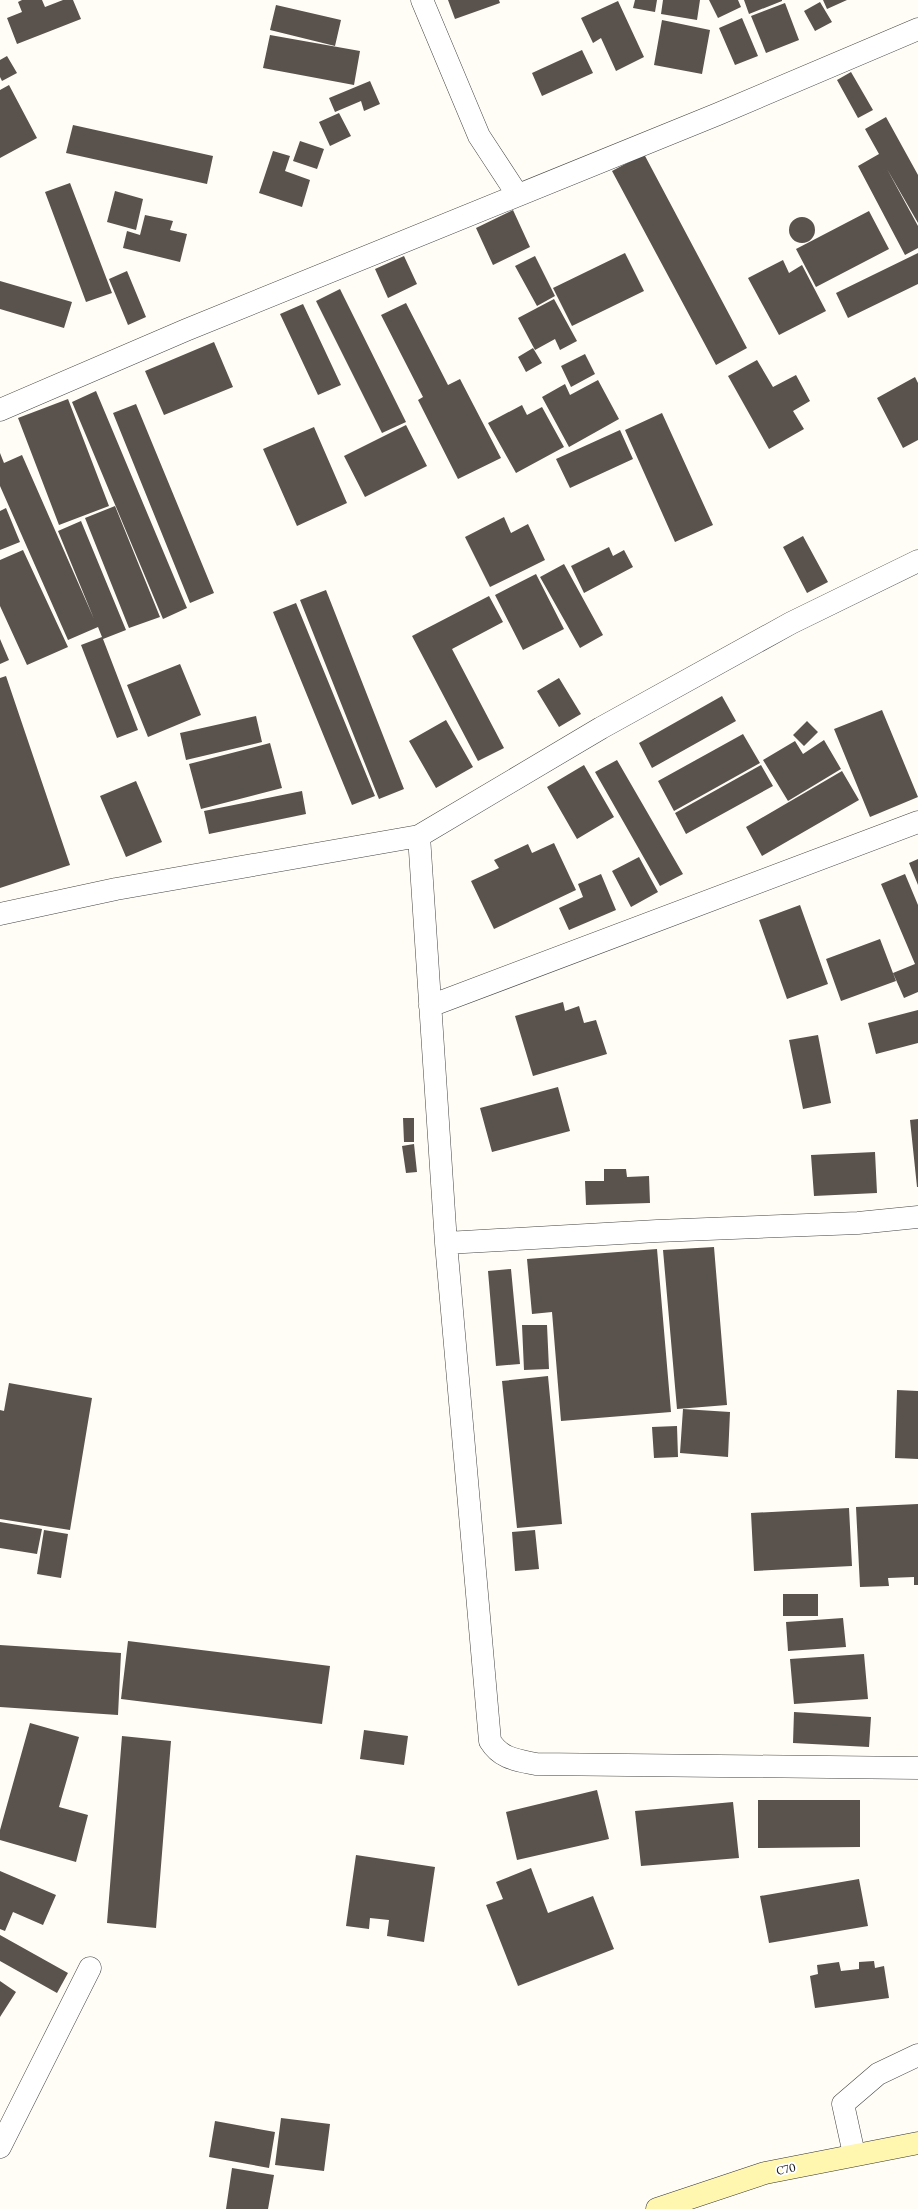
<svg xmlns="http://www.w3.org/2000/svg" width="918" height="2209" viewBox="0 0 918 2209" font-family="Lora,serif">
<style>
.building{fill:#5a524d}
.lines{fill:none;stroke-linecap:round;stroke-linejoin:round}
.minor-casing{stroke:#444;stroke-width:23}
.secondary-casing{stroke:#333;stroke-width:23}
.minor{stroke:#fff;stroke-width:22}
.secondary{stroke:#fff6b0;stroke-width:22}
.labels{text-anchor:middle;stroke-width:4;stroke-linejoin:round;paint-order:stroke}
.street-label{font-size:11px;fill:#111;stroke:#fff}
</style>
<rect width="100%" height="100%" fill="#fffdf5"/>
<path class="building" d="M22,0H42L45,7L63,0H73L81,19L17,44L7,18L22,12L18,2Z
M448,0H499L500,3L455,19Z
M635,0H657L655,12L633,8Z
M663,0H700L697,20L661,14Z
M709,0H738L741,7L718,18Z
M744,0H782V1L749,14Z
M823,0H847L827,9Z
M618,1L644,57L616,71L601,38L593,43L581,18Z
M820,2L832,22L815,31L804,11Z
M785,3L799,40L766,53L751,16Z
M276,5L341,20L335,46L270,30Z
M742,18L758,56L735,65L719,28Z
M662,20L710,30L702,74L654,65Z
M270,35L360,51L354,85L263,68Z
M582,50L593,73L542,96L532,73Z
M7,56L17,73L2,81L0,77V60Z
M851,72L873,110L858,118L837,80Z
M370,81L380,104L364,111L361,101L335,112L329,98Z
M9,85L37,138L0,158V90Z
M339,113L351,136L330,146L319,122Z
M886,117L918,175V223L887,169L918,226V248L905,255L858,166L879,154L865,129Z
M73,125L213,156L207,184L66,153Z
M300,141L324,149L317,169L293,161Z
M273,151L290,156L285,171L310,180L302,207L259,193Z
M644,154L747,348L716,365L612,171Z
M70,183L112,293L86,302L45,192Z
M115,191L143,199L136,230L107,222Z
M513,210L530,247L493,265L476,228Z
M869,211L889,249L816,287L796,249Z
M145,215L173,221L170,230L187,234L180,262L123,248L127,231L140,235Z
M789 230a13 13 0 1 1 26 0a13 13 0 1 1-26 0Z
M625,253L644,291L572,326L553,288Z
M918,253V284L848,318L836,293Z
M404,256L417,284L388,298L375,269Z
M535,256L555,296L537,306L515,266Z
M783,260L789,273L802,265L826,311L779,335L748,278Z
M127,271L146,317L128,325L109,279Z
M0,281L72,302L64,328L0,309Z
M340,289L406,422L382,433L316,301Z
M554,299L577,341L560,350L555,339L535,350L518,318Z
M406,303L448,385L460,379L501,458L458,479L418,400L423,397L381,315Z
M303,304L341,385L318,395L280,314Z
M214,342L233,387L164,415L145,371Z
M533,348L542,363L526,372L518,357Z
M585,354L595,374L571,387L561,366Z
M757,360L773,387L796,375L810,401L793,411L804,429L769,449L728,376Z
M915,377L918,383V440L903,448L877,398Z
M598,380L619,419L569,447L542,397L565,384L570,395Z
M96,391L187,608L163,619L72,402Z
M68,399L109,506L59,525L18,418Z
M136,404L214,593L190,603L113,413Z
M522,405L527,415L542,407L564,447L516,473L488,423Z
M662,413L713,525L675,542L625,430Z
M406,425L427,466L365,497L344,456Z
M314,427L347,503L297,526L263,449Z
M620,430L633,459L570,488L556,459Z
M0,453L4,463L22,455L94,619L58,531L81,521L126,630L103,639L138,730L117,738L81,645L102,637L98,627L68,640L0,486Z
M115,506L160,617L129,628L85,518Z
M6,508L20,542L0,550V511Z
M504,517L511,533L528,524L545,560L490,587L465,537Z
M803,536L828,582L807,593L783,547Z
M609,547L613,556L624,550L633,567L584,593L571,566Z
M23,550L68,647L27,665L0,606V560Z
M564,564L603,635L580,648L540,577Z
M536,574L564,629L523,650L495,595Z
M326,590L404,789L379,799L300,600Z
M489,596L503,622L452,649L504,748L478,761L412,636Z
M296,603L375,796L352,805L273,612Z
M0,639L9,660L0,664Z
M180,664L201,715L148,737L127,685Z
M6,676L70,865L0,888V678Z
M559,678L581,714L559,727L537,691Z
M722,696L736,721L652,768L639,743Z
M882,710L918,797L870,817L834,729Z
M256,716L262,742L186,760L180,733Z
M446,720L473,767L436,788L409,741Z
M807,721L818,732L804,746L793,735Z
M743,734L760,763L674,811L658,781Z
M824,740L841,769L788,801L763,760L795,741L803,754Z
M270,743L282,788L201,809L189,764Z
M617,760L683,874L660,886L595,772Z
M584,765L614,817L577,839L547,787Z
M761,765L773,786L686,834L675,813Z
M842,771L859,800L762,856L746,827Z
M136,781L162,842L126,857L100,796Z
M302,791L306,814L209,834L204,811Z
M554,843L576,890L494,929L471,881L499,868L494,860L528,844L532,853Z
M639,857L658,892L631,907L612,871Z
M918,859V885L909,863Z
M601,874L616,910L569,930L559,908L583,897L578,884Z
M905,874L918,905V992L904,998L893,973L915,964L881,884Z
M800,905L828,984L787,999L759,920Z
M880,939L896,981L841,1001L826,959Z
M563,1002L565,1011L579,1006L584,1023L596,1020L607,1054L533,1076L515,1016Z
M918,1010V1043L876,1054L868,1023Z
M818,1035L831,1103L803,1109L789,1040Z
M558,1087L570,1131L492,1152L480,1108Z
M403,1118H414V1142H404Z
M918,1119V1187H917L910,1120Z
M414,1144L417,1172L406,1173L402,1146Z
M875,1152L877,1193L814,1196L811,1155Z
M604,1169H626L627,1177L649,1176L650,1203L586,1205L585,1181H604Z
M714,1247L727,1405L677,1409L663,1250Z
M657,1249L671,1412L561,1421L552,1312L532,1314L527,1259Z
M511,1269L520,1364L496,1366L488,1271Z
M522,1325H547L549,1369L524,1370Z
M548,1376L562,1524L517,1528L502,1381Z
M9,1383L92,1398L70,1530L0,1519V1410L4,1411Z
M897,1390L918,1391V1459L895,1458Z
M683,1409L730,1412L728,1457L680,1453Z
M677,1426L678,1457L654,1458L652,1427Z
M918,1504V1585H914V1577L888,1578L889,1586L860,1587L856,1507Z
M849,1508L852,1566L754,1571L751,1513Z
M0,1522L42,1529L37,1554L0,1548Z
M44,1530L68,1534L61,1578L37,1574Z
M535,1530L539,1569L515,1571L512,1532Z
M783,1594H818V1616H783Z
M843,1618L846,1647L788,1651L786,1622Z
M128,1641L330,1666L322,1724L121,1699Z
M0,1645L121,1653L118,1715L0,1707Z
M864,1654L868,1699L794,1704L790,1659Z
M794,1712L871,1717L869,1747L793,1743Z
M30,1723L79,1737L59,1807L88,1815L76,1862L0,1840V1830Z
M364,1730L408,1736L404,1765L360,1759Z
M122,1736L171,1741L156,1928L107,1923Z
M597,1790L609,1839L517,1860L506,1812Z
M758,1800H860V1847L758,1848Z
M733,1802L739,1858L641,1866L635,1811Z
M356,1855L435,1867L424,1942L387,1936L389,1920L370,1918L369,1929L346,1926Z
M531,1868L548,1913L593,1896L614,1949L518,1986L486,1905L503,1899L496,1882Z
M0,1871L56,1895L43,1925L13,1912L5,1931L0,1929Z
M859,1879L868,1926L769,1943L760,1896Z
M0,1935L68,1973L57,1993L0,1961Z
M874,1961L875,1968L884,1966L889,1998L815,2008L810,1976L818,1974L817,1965L839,1962L841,1971L859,1969V1962Z
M0,1981L16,1992L0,2017Z
M281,2118L330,2124L324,2171L275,2165Z
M215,2121L275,2132L269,2168L209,2157Z
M232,2168L274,2175L268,2209H226Z"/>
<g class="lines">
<defs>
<path id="minor" d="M422,0L479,136L517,194
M0,410L186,330L718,114L918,29
M419,836L446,1243L490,1741C501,1759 517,1760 536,1764L918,1768
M0,914L116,889L419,836L601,728L791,623L918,561
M430,1006L918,822
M446,1243L657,1231L858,1223L918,1217
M0,2147L90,1968
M854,2154L843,2104L878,2074L918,2055"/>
<path id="secondary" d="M657,2209L765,2173L918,2143"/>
</defs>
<use href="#minor" class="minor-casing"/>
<use href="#secondary" class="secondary-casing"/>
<use href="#minor" class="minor"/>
<use href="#secondary" class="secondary"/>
</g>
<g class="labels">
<g class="street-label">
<text transform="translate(786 2169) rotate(-12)" y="4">C70</text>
</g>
</g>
</svg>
